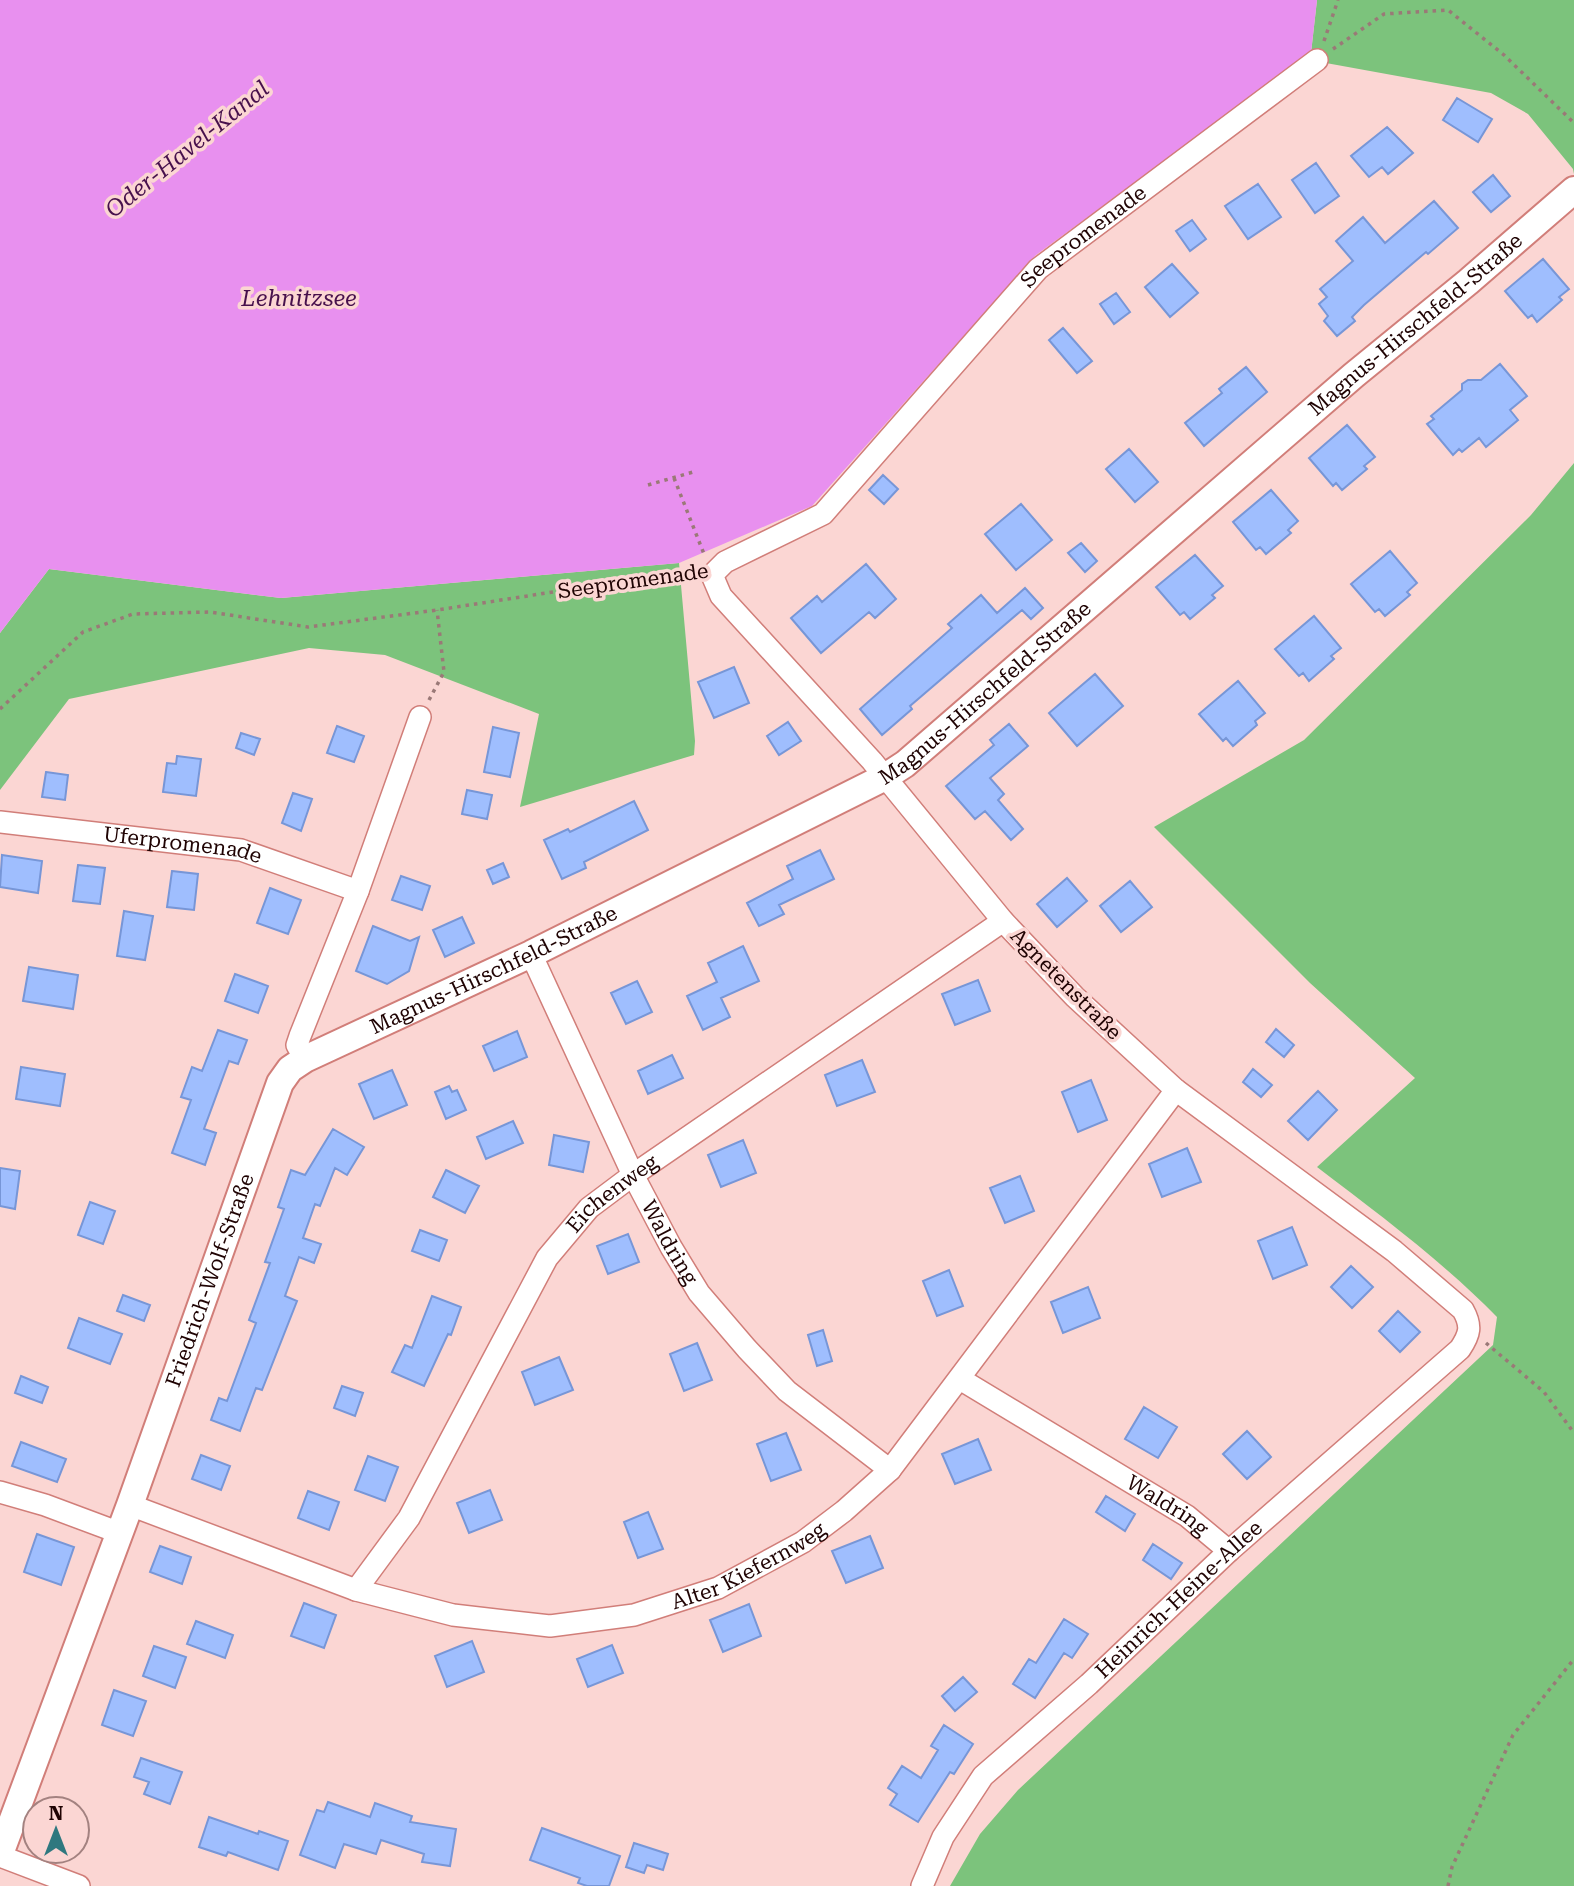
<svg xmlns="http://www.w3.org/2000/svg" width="1574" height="1886" viewBox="0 0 1574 1886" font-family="'Roboto Serif',serif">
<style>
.green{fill:#7cc37c}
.water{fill:#e890ef}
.building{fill:#9fbefe;stroke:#7796d7;stroke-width:2}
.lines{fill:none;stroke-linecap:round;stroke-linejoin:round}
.minor-casing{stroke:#d17e79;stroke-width:24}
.tertiary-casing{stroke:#d17e79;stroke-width:30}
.path{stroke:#9a7977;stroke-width:3.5;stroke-dasharray:3.5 5;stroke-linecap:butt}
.minor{stroke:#fff;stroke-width:21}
.tertiary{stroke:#fff;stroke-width:26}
.labels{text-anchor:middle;stroke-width:7;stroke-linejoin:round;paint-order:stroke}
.street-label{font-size:21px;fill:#1f0303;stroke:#fbd6d3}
.water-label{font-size:23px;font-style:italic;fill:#47104c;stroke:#fbd6d3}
</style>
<rect width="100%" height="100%" fill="#fbd6d3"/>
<path class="green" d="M1317,0H1574V174L1573,169L1528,114L1491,93L1326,63L1311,53Z
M1574,463V1886H950L980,1834L1018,1790L1493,1345L1497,1317C1442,1261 1380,1215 1317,1167L1415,1078L1310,983L1154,827L1304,740L1531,515Z
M679,563L695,741L694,755L520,807L539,714L385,655L309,648L69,699L0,790V633L49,569L281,598Z"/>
<path class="water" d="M0,0H1317L1311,53L1036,255L812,506L679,563L281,598L49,569L0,633Z"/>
<path class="building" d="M1457,98L1492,119L1478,142L1443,120Z
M1387,127L1413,153L1388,174L1382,167L1369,177L1351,156Z
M1316,163L1339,196L1315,213L1292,180Z
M1493,175L1510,196L1491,212L1473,192Z
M1258,184L1281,217L1248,239L1225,206Z
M1434,201L1458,228L1428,254L1426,252L1364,305L1352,317L1355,321L1337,336L1324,321L1328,316L1319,304L1327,297L1320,289L1353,261L1336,241L1363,217L1385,243Z
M1192,220L1206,239L1190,251L1176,231Z
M1543,259L1569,289L1559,297L1562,300L1537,322L1532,315L1528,318L1505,291Z
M1172,264L1198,293L1170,317L1145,287Z
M1116,293L1130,312L1114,324L1100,304Z
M1063,328L1092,361L1077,373L1049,340Z
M1500,364L1527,396L1510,410L1518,420L1486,447L1479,438L1462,452L1459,449L1453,455L1427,424L1434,419L1431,416L1462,390V384L1468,380H1481Z
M1246,367L1267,392L1204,446L1185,423L1222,393L1219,389Z
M1347,425L1375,457L1364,466L1367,469L1342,490L1336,483L1333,486L1309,458Z
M1129,449L1158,482L1135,502L1106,469Z
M883,475L898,489L884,504L869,490Z
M1271,490L1298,521L1288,530L1291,533L1266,554L1260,547L1256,550L1233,522Z
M1021,504L1052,540L1016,570L985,534Z
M1081,543L1097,561L1085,572L1068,553Z
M1390,551L1417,583L1407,592L1410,595L1385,616L1379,609L1375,612L1351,584Z
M1195,555L1223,586L1212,595L1215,598L1190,619L1184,612L1180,615L1156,587Z
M866,564L896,599L875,618L869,612L821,653L791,618L817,596L822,602Z
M1025,588L1043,608L1031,619L1022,610L910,706L912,709L882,735L860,709L952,628L948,624L981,595L997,613Z
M1314,616L1341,648L1331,656L1334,659L1309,681L1303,673L1299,676L1275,649Z
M734,667L749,703L714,718L698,682Z
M1095,674L1123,706L1077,746L1049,713Z
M1238,681L1265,713L1255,721L1257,725L1233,746L1226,738L1223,741L1199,714Z
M788,722L801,741L779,755L767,736Z
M1009,724L1028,746L990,778L1004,794L998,800L1023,829L1011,840L985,811L975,819L946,786L994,745L990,740Z
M337,726L364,736L354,762L327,753Z
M493,727L519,733L510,777L484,772Z
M241,733L260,739L254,755L236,748Z
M177,756L201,759L196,796L163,792L167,763L176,764Z
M46,772L68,775L65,800L42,797Z
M467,790L492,795L487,819L462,814Z
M293,793L312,799L301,831L282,823Z
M634,801L648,830L584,862L586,868L562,879L544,840L568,829L570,832Z
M820,850L834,879L779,905L784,914L759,926L747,903L793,879L787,866Z
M2,855L42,861L38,893L0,887Z
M503,863L509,877L493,884L487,870Z
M78,865L105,868L100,904L73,901Z
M172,871L198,874L194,910L167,907Z
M401,876L430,886L422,910L392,900Z
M1067,878L1087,901L1057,927L1037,904Z
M1130,881L1152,907L1121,932L1100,906Z
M270,888L301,900L288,934L257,923Z
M124,911L153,916L145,960L117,956Z
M462,917L474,943L445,957L433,930Z
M373,926L410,941L419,937L409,971L387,984L356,971Z
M743,946L759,981L721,998L730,1017L703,1030L687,996L717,982L708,963Z
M29,967L78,975L73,1009L23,1001Z
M235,974L268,986L258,1013L225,1001Z
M978,980L990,1011L955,1025L942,994Z
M637,981L652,1012L626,1024L611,993Z
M1276,1029L1294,1045L1284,1057L1266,1042Z
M218,1030L247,1040L238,1064L229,1061L204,1129L216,1133L205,1165L172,1153L191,1100L181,1097L192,1067L202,1071Z
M517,1031L527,1057L494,1071L483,1046Z
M672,1055L683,1078L648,1094L638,1071Z
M862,1060L875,1092L837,1106L825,1075Z
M21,1067L65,1074L60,1106L16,1099Z
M1253,1069L1272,1085L1261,1097L1243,1082Z
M392,1070L407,1105L374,1119L359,1084Z
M1091,1080L1107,1120L1078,1132L1062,1092Z
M449,1086L452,1092L457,1090L466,1110L446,1119L435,1092Z
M1318,1091L1337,1110L1308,1140L1288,1121Z
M513,1121L523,1143L486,1159L477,1137Z
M333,1129L364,1147L347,1175L335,1168L320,1206L315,1204L303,1238L321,1244L314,1263L299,1257L285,1296L297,1301L262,1390L256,1388L240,1431L211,1420L219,1398L227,1401L256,1323L249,1320L270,1263L265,1262L284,1209L278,1207L291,1170L305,1175Z
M554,1135L589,1142L583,1172L549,1165Z
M743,1140L756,1173L721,1187L708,1155Z
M1187,1148L1201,1182L1162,1197L1149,1164Z
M0,1168L20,1171L15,1209L0,1206Z
M446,1170L479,1186L465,1213L433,1197Z
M1020,1176L1034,1211L1005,1223L990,1188Z
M90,1202L115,1211L103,1244L78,1235Z
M1292,1227L1307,1265L1273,1279L1258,1241Z
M420,1230L447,1240L439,1261L412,1251Z
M628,1234L639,1262L608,1274L597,1246Z
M1351,1266L1373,1287L1352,1308L1331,1287Z
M949,1270L963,1306L937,1316L923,1281Z
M1088,1287L1100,1318L1063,1333L1051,1302Z
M123,1295L150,1305L144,1321L117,1311Z
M432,1296L461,1307L451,1335L448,1334L424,1386L392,1372L405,1345L412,1348Z
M1398,1311L1420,1332L1400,1352L1379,1331Z
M79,1318L122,1334L110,1364L68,1348Z
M823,1330L832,1361L817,1366L808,1335Z
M697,1343L712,1380L684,1391L670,1354Z
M559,1357L573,1390L535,1405L522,1372Z
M21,1376L48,1387L42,1403L15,1393Z
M342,1386L363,1393L355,1416L334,1408Z
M1144,1407L1177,1427L1158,1458L1125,1439Z
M1247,1431L1271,1457L1247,1479L1223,1454Z
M786,1433L801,1470L771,1481L757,1444Z
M978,1439L991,1470L955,1484L942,1454Z
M21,1442L66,1459L57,1482L12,1466Z
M201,1455L230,1466L221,1490L192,1479Z
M368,1456L398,1467L385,1501L355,1490Z
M490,1490L502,1520L469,1533L457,1503Z
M308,1491L339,1502L329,1530L298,1518Z
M1106,1496L1135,1514L1125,1531L1096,1512Z
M648,1512L663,1549L638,1558L624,1522Z
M37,1534L74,1547L61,1585L24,1572Z
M870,1536L883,1568L846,1583L832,1551Z
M1153,1544L1182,1563L1171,1579L1143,1560Z
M160,1546L191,1557L182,1584L150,1572Z
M304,1603L336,1615L324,1648L291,1636Z
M749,1604L761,1636L723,1652L710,1620Z
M1064,1619L1088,1634L1072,1658L1064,1653L1035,1698L1013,1684L1029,1659L1036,1663Z
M196,1621L233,1635L225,1658L187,1644Z
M472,1641L484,1672L447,1687L435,1656Z
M612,1645L623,1673L588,1687L577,1659Z
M154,1646L186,1657L175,1688L143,1676Z
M963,1677L977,1692L955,1711L942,1696Z
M114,1690L146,1701L133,1736L102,1725Z
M944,1725L973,1744L954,1774L950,1772L918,1822L890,1805L897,1794L888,1788L902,1766L921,1778L938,1750L931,1746Z
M141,1758L182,1772L170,1804L144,1794L149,1782L134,1777Z
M328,1802L370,1817L375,1803L412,1816L410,1822L456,1829L450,1866L422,1862L424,1854L381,1840L376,1854L344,1844L335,1868L300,1855L317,1810L324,1812Z
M209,1817L258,1834L259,1831L288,1841L278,1870L228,1852L226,1856L199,1847Z
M542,1828L620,1856L609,1886H587L578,1883L580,1878L530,1860Z
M634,1843L668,1854L663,1870L647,1865L644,1873L626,1867Z"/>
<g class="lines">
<defs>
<g id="minor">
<path id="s1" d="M0,822L241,850L358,891"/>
<path id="s2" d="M531,954L633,1175L671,1247L699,1293L747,1349L787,1391L890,1470"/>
<path d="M305,1059L297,1045L300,1036L358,891L420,717"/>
<path id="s3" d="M960,1379L1187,1516L1229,1551"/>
<path d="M0,1492L45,1505L120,1533"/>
<path id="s4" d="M130,1505L356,1590L453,1615L550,1626L634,1615L718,1588L803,1542L844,1511L890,1470L1176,1090"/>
<path id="s5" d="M356,1590L409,1518L547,1258L589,1208L633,1175L1003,921"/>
<path d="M0,1856L79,1886"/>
<path id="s6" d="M922,1886L943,1837L983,1776L1089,1684L1229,1551L1460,1349C1470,1334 1472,1326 1463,1310L1394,1251L1176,1090L1075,997L1003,921L872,761L721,596L712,575L725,562L823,514L1038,269L1317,60"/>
</g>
<g id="tertiary">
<path id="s7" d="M0,1854L130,1505L280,1083L290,1069L305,1059L531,954L885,777L905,764L1354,375L1468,282L1574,190"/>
</g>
</defs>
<use href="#minor" class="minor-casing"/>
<use href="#tertiary" class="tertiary-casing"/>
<path class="path" d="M1324,41L1338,0
M1333,49L1384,14L1448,10L1504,55L1574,123
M674,478L704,554
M648,485L693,472
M429,700L444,672L437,610
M0,709L83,632L133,614L210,612L308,627L437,610L688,571L694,572
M1486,1343L1544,1392L1574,1433
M1448,1886L1452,1867L1513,1735L1574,1659"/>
<use href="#minor" class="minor"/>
<use href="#tertiary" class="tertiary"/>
</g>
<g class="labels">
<g class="street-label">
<text dy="7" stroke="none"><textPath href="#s6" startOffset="2375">Seepromenade</textPath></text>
<text dy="7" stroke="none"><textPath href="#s7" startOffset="2198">Magnus-Hirschfeld-Straße</textPath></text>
<text transform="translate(633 581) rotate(-8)" y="7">Seepromenade</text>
<text dy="7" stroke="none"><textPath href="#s7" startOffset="1631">Magnus-Hirschfeld-Straße</textPath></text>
<text dy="7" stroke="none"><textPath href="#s1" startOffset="184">Uferpromenade</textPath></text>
<text dy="7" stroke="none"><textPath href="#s7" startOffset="1064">Magnus-Hirschfeld-Straße</textPath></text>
<text transform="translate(1066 984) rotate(45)" y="7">Agnetenstraße</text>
<text dy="7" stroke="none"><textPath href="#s5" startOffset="476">Eichenweg</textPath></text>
<text dy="7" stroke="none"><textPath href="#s2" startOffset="320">Waldring</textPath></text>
<text dy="7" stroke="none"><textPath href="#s7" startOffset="611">Friedrich-Wolf-Straße</textPath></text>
<text dy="7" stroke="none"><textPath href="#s3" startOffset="243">Waldring</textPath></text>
<text dy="7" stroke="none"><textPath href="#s4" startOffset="649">Alter Kiefernweg</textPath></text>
<text dy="7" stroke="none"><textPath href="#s6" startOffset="390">Heinrich-Heine-Allee</textPath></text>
</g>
<g class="water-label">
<text transform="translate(187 149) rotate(-39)" y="8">Oder-Havel-Kanal</text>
<text x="299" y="306">Lehnitzsee</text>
</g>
</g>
<g transform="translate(56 1830)"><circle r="33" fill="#fbd6d3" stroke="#a38280" stroke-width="2"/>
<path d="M0-5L12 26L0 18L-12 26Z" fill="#2f787f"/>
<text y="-10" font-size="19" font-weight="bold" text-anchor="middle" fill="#1f0303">N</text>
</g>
</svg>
